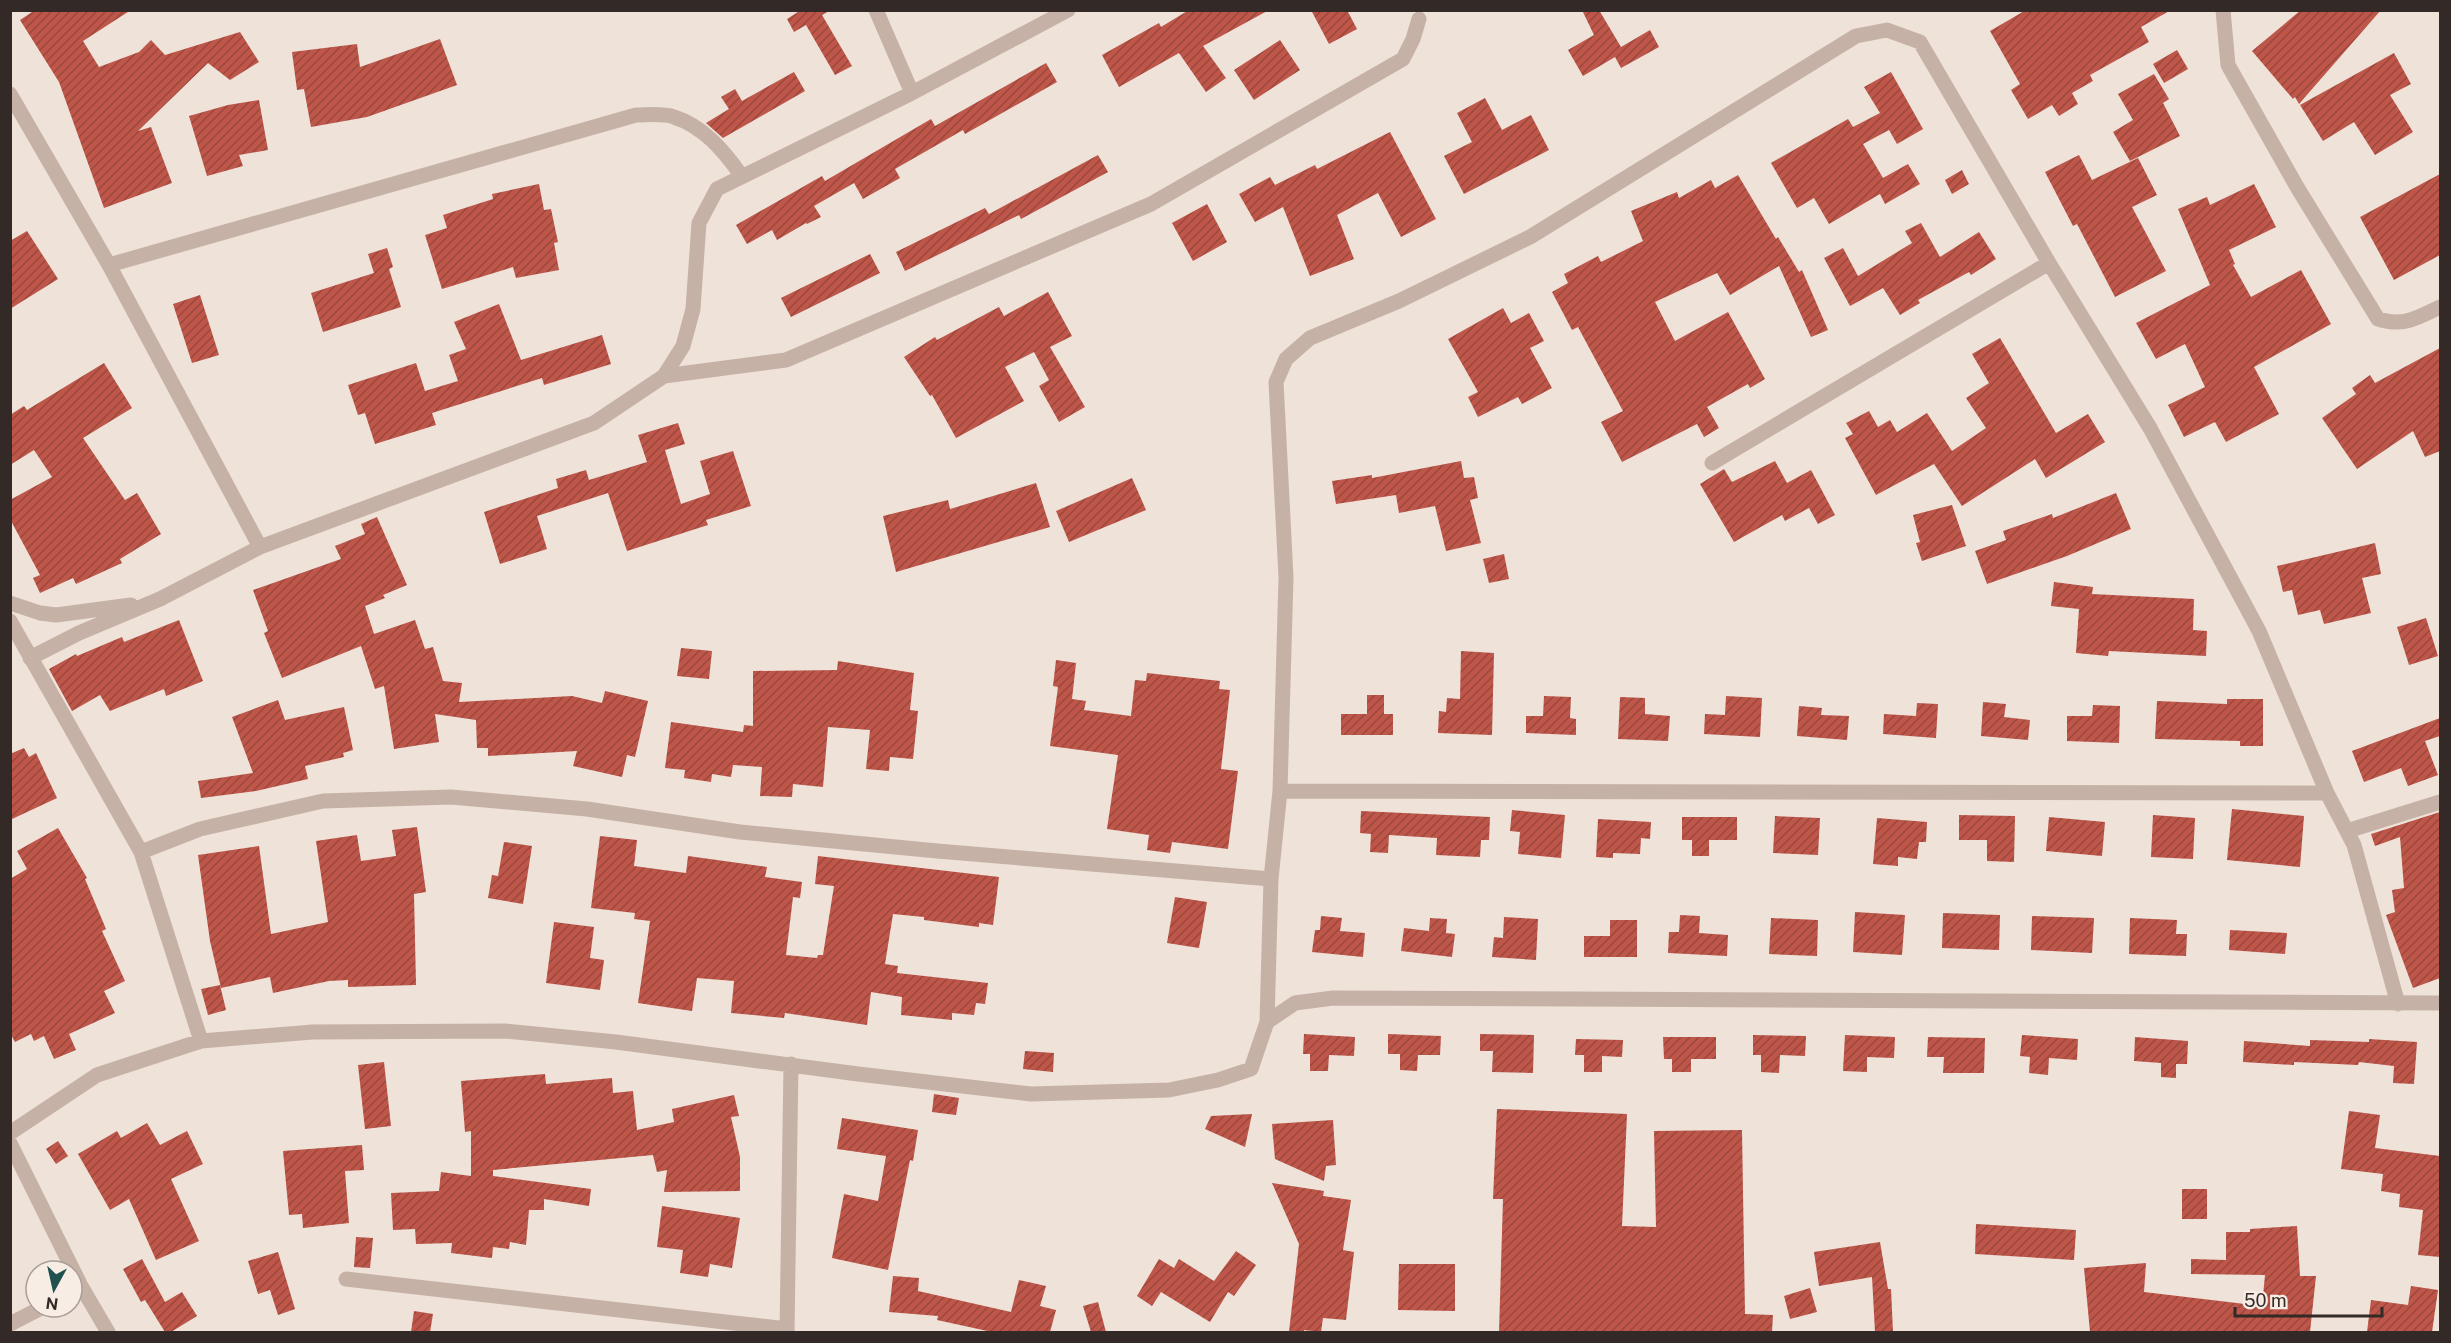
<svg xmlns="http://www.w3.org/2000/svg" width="2451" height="1343" viewBox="0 0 2451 1343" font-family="'Public Sans',sans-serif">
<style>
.building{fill:url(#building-hatch)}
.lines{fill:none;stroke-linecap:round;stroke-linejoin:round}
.minor{stroke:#c6b1a6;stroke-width:15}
</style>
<defs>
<pattern id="building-hatch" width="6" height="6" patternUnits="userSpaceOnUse" patternTransform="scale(1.5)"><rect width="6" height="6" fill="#be5649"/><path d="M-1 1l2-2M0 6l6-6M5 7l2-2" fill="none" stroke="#9b473d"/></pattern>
</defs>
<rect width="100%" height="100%" fill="#efe2d9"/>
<path class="building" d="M35,10H131L83,41L99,67L139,52L151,40L165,55L240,32L259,62L230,80L208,63L138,131L151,127L172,183L104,208L59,82L20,20Z
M797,10H831L822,15L852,66L835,75L806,25L794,32L787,19L798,12Z
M1189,10H1269L1203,46L1226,78L1206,92L1179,53L1119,87L1102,55L1159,23L1161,27Z
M1311,10H1347L1357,29L1329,44Z
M1582,10H1599L1621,47L1650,30L1659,47L1621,68L1615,57L1583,76L1568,50L1594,35Z
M2026,10H2171L2141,27L2149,42L2090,75L2093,81L2072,93L2078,104L2059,116L2052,105L2028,119L2011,90L2020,84L1990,31Z
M2301,10H2381L2299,104L2295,97L2293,99L2252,51Z
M440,39L457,85L367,117L311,127L304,89L297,90L292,52L357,44L360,67Z
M1280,40L1300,70L1254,100L1234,70Z
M2177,50L2188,69L2164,83L2153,64Z
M2394,53L2411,84L2390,95L2413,132L2375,155L2354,122L2323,141L2300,105Z
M1046,63L1057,82L965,134L963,130L895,169L900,178L863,199L854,183L814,206L821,217L807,224L806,223L777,240L772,230L747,244L736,225L822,176L825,181L931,119L935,126Z
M794,72L805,91L723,138L706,123L729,109L721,97L735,89L742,101Z
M1891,72L1923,129L1897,144L1889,130L1863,144L1883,178L1908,164L1920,184L1885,204L1880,194L1829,224L1814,198L1797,208L1771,163L1848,119L1853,127L1880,113L1864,87Z
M2154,74L2169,99L2163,103L2180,136L2130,161L2113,132L2133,120L2118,94Z
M1485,98L1502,130L1531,115L1549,150L1464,194L1444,156L1472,142L1457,113Z
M259,100L268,150L239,155L243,166L207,176L189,116L228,105Z
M1390,132L1436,219L1401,237L1378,193L1337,215L1354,259L1310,276L1283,207L1255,222L1239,194L1270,177L1275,185L1315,165L1317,169Z
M1098,155L1108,172L1021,219L1019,215L905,271L896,252L985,208L989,214Z
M2079,155L2092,180L2138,158L2157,195L2132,207L2166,271L2115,297L2077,224L2073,226L2045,172Z
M1962,170L1969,184L1952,194L1945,180Z
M2440,174V255L2394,280L2360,217Z
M1738,175L1776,239L1778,237L1799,272L1802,270L1828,330L1811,337L1779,266L1730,295L1717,273L1655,302L1675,341L1728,312L1765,379L1750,388L1748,384L1707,407L1719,428L1704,437L1697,424L1622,462L1601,422L1623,411L1578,327L1572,330L1552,292L1568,283L1564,274L1598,256L1601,262L1643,241L1631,211L1677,192L1679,198L1711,180L1715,188Z
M539,184L544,210L551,209L558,242L554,243L559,270L516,278L513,267L442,289L425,235L447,228L443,215L493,199L492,194Z
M2254,184L2276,227L2229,250L2235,264L2233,265L2251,297L2301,270L2331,324L2254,367L2279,414L2226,442L2215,422L2184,437L2168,405L2205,387L2185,344L2156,359L2136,323L2210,285L2178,209L2207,197L2210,205Z
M1207,204L1227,242L1193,261L1172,223Z
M1921,223L1940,257L1979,232L1996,259L1971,275L1969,272L1918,300L1920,303L1900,315L1883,288L1850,306L1824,258L1843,248L1858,276L1912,243L1905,231Z
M27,231L58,279L10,309V241Z
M387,248L393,267L389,269L401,307L323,332L311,293L374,273L368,254Z
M870,254L880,273L791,317L781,298Z
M1048,292L1072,336L1050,347L1085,407L1059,422L1039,386L1049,380L1034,352L1005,367L1024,401L956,438L932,395L930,396L904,357L935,337L937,340L999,307L1004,316Z
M200,295L219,355L192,363L173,304Z
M499,304L521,360L602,335L611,364L544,385L542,378L432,413L436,425L375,444L365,413L358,415L348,385L416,363L425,391L458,381L449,355L466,349L454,322Z
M1503,308L1511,323L1529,313L1544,341L1530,348L1552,388L1522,404L1518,397L1478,417L1468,397L1478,392L1448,339Z
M2000,338L2056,433L2088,414L2105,442L2046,478L2035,459L1962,506L1934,464L1876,495L1845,438L1853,434L1846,423L1869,411L1878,427L1890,420L1897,432L1927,413L1952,451L1986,428L1966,398L1989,383L1972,354Z
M2440,348V451L2425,457L2413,431L2357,469L2322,418L2356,394L2352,388L2370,375L2375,383Z
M104,363L132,408L83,438L125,500L137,493L161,534L120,559L122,563L76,584L73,578L40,593L33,578L40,575L10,519V500L52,477L34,450L10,465V415L24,406L27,410Z
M678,423L685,444L665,450L681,504L710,494L700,461L733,451L751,506L706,520L708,525L627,551L608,493L537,516L547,549L500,564L484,512L558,488L556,479L586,470L589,480L647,462L638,435Z
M1461,461L1464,478L1474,477L1478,498L1470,500L1481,543L1446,551L1435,506L1399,513L1396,495L1336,504L1332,481L1372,475V478Z
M1775,461L1787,483L1811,470L1835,515L1818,524L1809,508L1785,521L1782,515L1734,542L1700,484L1724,469L1732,482Z
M1132,478L1146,510L1069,542L1056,511Z
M1036,483L1050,527L896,572L883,516L948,500L950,509Z
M2116,493L2131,529L2067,556L1987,584L1975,551L2006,540L2003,531L2052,514L2053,518Z
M1952,505L1966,546L1922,561L1916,543L1920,542L1913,515Z
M377,517L407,585L383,595L385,598L365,606L374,634L415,620L425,649L433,647L443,681L462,683L459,702L572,696L602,703L605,691L648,701L635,757L627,755L622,777L573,766L577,751L488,756V748H477L476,720L435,714L439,742L394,749L384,686L375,689L361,646L282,678L264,633L268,631L253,590L341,559L335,546L365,534L361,524Z
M2375,543L2381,574L2362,578L2371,613L2324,624L2320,610L2298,615L2292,590L2283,592L2277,566Z
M1504,554L1509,579L1489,583L1483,559Z
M2054,582L2093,587L2092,594L2194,599L2193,630L2207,631L2206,656L2109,651L2108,656L2076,653L2079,609L2051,606Z
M2426,618L2438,656L2409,665L2397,627Z
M179,620L203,681L166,696L164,689L110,711L100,695L72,711L49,669L76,654L77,656L122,637L124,642Z
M681,648L712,651L709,679L677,676Z
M1461,651L1494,653L1492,735L1438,733L1439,711L1446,712L1447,698L1460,699Z
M1056,660L1076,663L1072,699L1086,701L1084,710L1131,716L1135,680L1146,681L1147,673L1220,681L1219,689L1230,690L1221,769L1238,771L1228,849L1172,842L1170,853L1147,850L1149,835L1107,829L1118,755L1050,746L1058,687L1053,686Z
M838,661L914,673L910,710L918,711L913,759L890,757L889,771L866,769L870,730L828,727L823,787L793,784L792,797L760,796L762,767L733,765L731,777L712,774L711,782L684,778L685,770L665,768L671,722L743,732L744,725L753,726V671L837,670Z
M1367,695H1384V714H1393V735H1341V714H1367Z
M1544,696L1571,697L1570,718L1576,719V735L1526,733V716H1543Z
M1726,696L1762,698L1760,737L1704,734L1705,714L1725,715Z
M1620,697L1645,698V714L1670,716L1668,741L1618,739Z
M2227,699H2263V746H2240V741L2155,739L2157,701L2227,704Z
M278,700L285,720L344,707L353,750L343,753L344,757L305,766L308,779L256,791L201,798L198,781L253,773L232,717Z
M1983,702L2006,704L2004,717L2030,720L2028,740L1981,736Z
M1917,703L1938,704L1936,738L1883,734L1884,714L1916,716Z
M2093,705L2120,706L2119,743L2067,741V716H2092Z
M1799,706L1822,708L1821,715L1849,716L1847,740L1797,736Z
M2440,718V736L2425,741L2438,775L2408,786L2401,768L2364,782L2352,751Z
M24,748L29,757L36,753L57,798L10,820V754Z
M2232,809L2304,816L2300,867L2227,860Z
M1512,810L1565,815L1561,858L1518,854L1520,832L1510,831Z
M1361,811L1490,817L1489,840H1481L1480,857L1436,855L1437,838L1389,835L1388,853L1370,852L1371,834L1360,833Z
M2440,812V978L2413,988L2386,915L2395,912L2392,890L2404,888L2400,837L2375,846L2371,834Z
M1959,815L2015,816L2014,862L1987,861V840H1959Z
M2153,815L2195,818L2193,859L2151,857Z
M1775,816L1820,818L1818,855L1773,853Z
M1682,817H1737V840H1709V856H1692V840H1682Z
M2049,817L2105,822L2102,856L2046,851Z
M1877,818L1927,822L1926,842H1919L1917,859L1898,857V866L1873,864Z
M1598,819L1651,822L1650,839L1641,838L1640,854L1613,853V858L1596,857Z
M417,827L426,892L414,894L416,985L348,987V980L329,981L273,993L270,977L221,988L210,941L198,855L259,846L271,934L328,922L316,841L357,835L361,861L396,856L392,830Z
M58,828L87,878L85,879L106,929L102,931L125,981L104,991L115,1013L69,1034L76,1050L54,1059L44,1036L34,1041L31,1034L15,1042L10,1033V879L27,869L17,851Z
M600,836L637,840L634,866L686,873L688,856L767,867L765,877L802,882L800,898L793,897L786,955L817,958L818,955H823L834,886L815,884L818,856L999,877L993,925L979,923V927L924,920V917L893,914L885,964L898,966L897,973L988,983L985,1004L976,1003L974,1015L952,1013V1020L901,1015L902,997L871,992L867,1025L785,1013L784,1018L731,1013L734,981L697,978L692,1011L638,1003L650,921L634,919L635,913L591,908Z
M504,842L532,846L523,904L488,898L492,875L498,876Z
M1175,897L1207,902L1199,948L1167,943Z
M1855,912L1905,915L1902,955L1853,952Z
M1943,913L2000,915L1999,950L1942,948Z
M1680,915L1700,916L1699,933L1728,935L1727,956L1668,953L1669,932H1679Z
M1321,916L1342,918L1340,931L1365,933L1363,957L1312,952L1315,930H1320Z
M2032,916L2094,918L2092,953L2031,950Z
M1504,917L1538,919L1536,960L1492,957L1494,937L1503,938Z
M1430,918L1447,919L1446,933L1455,934L1452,957L1401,951L1404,928L1429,931Z
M1771,918L1818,920L1817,956L1769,954Z
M2130,918L2177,920L2176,934H2187L2186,956L2129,954Z
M1610,920H1637V957H1584V936H1610Z
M554,922L594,927L590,958L604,960L600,990L546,983Z
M2230,930L2287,933L2285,954L2229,950Z
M220,985L226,1010L208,1015L201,989Z
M1304,1034L1355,1037L1354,1056L1329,1055L1328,1071H1310V1054H1303Z
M1388,1034L1441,1036L1440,1055H1418L1417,1071L1400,1070V1054H1388Z
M1480,1034L1534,1035L1533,1073L1492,1072L1493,1051H1480Z
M1753,1035L1806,1036L1805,1056L1780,1055L1779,1073L1761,1072V1055H1753Z
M1845,1035L1895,1037L1894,1058L1867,1057V1072L1843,1071Z
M2022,1035L2078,1039L2077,1060L2049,1058L2048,1075L2029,1073L2030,1057L2020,1056Z
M1663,1037H1716V1059H1691V1072H1672V1059H1664Z
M1928,1037L1985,1038L1984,1073H1943L1944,1057H1927Z
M2135,1037L2188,1041L2187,1064H2176V1078L2161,1077V1063L2134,1061Z
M1576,1039L1623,1040L1622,1057L1602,1056V1072H1584V1055H1575Z
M2369,1039L2417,1042L2414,1084L2393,1083L2394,1066L2359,1062L2358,1065L2294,1062V1065L2243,1062L2244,1041L2310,1046V1040L2369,1042Z
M1025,1051L1054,1053L1053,1072L1023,1069Z
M384,1062L391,1126L365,1129L358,1065Z
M545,1074L546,1084L612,1078L613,1093L633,1091L637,1130L674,1122L672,1109L734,1095L739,1116L731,1117L740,1157V1191L664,1192L667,1170L657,1172L653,1155L493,1170V1176L591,1189L589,1206L544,1199V1210H529L526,1245L510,1242L509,1249L493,1247L492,1258L451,1253L452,1243L416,1244L415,1229L393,1230L391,1193L439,1191L441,1172L471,1176V1131L465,1132L461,1081Z
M934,1094L959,1098L956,1115L932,1112Z
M1497,1109L1627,1114L1622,1226L1656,1227L1654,1131L1742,1130L1745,1314L1773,1315L1772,1332H1499L1503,1199H1493Z
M2349,1111L2380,1115L2375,1148L2440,1156V1257L2418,1255L2423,1210L2399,1207L2400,1194L2381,1191L2383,1174L2341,1169Z
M1252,1114L1245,1147L1205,1129L1211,1116Z
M842,1118L918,1130L913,1161L910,1160L888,1270L832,1258L844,1194L878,1201L886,1156L837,1149Z
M1333,1120L1336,1165L1326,1166L1324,1181L1275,1159L1272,1124Z
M147,1123L160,1145L187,1131L203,1164L171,1179L199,1241L156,1260L129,1199L110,1210L78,1154L117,1131L121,1138Z
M58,1141L68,1156L56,1164L46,1149Z
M362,1145L364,1170L345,1171L349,1223L303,1228L302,1214L289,1215L283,1151Z
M1272,1183L1324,1191L1323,1196L1351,1200L1343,1250L1354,1252L1346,1320L1323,1318L1321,1332L1304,1330V1332H1289L1299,1244Z
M2182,1189H2207V1219H2182Z
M662,1206L740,1218L732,1268L710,1264L708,1277L680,1273L683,1250L657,1247Z
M1976,1224L2076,1230L2074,1260L1975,1254Z
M2297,1226L2300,1276H2316L2310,1332H2090L2084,1268L2146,1263L2144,1292L2262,1306L2265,1275L2191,1274V1259L2226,1260V1232H2250V1229Z
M356,1237L373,1238L370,1268L354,1267Z
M1880,1242L1888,1289H1891L1893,1332H1875L1872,1277L1819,1286L1814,1252Z
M1236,1251L1256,1265L1234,1296L1228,1292L1210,1322L1161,1292L1152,1306L1137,1296L1159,1259L1174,1268L1179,1259L1214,1281Z
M278,1252L295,1309L278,1315L270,1290L258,1294L248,1261Z
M142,1259L165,1302L182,1292L197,1316L171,1332H165L145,1300L141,1302L123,1269Z
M1399,1264H1455V1311L1398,1310Z
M893,1276L919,1278L918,1291L1011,1312L1019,1280L1046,1286L1040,1306L1056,1310L1050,1332H992L937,1320L938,1316L889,1312Z
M2411,1286L2438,1290L2432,1332H2367L2371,1300L2408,1305Z
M1810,1288L1817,1312L1790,1319L1784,1296Z
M1098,1302L1106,1332H1091L1083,1306Z
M414,1311L433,1314L430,1332H411Z"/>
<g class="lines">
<path class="minor" d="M876,10L912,93
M2223,10L2228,65L2297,187L2378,319C2404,327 2417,318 2440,307
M10,94L109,265L260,547
M109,265L636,115C648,115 663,113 674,117C703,126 724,151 741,175
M664,376L786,360L1151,204L1403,59L1413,39L1419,19
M1712,463L2049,263
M10,603L40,613L56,615L131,605
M10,621L141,852L201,1041
M30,658L79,633L160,599L260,547L594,423L664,376L683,346L693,309L699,223L717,189L912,93L1068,10
M1280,791L2327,793
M2347,831L2440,802
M141,852L200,829L323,801L451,797L587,809L740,832L937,851L1271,879
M1267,1022L1295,1003L1333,998L2440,1003
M10,1133L97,1075L161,1054L201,1041L313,1032L505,1031L616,1042L858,1074L1031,1094L1169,1090L1218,1080L1251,1069L1267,1022L1271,879L1280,791L1286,577L1276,382L1286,359L1310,338L1399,301L1530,237L1856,36L1887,30L1920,42L2049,263L2150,428L2259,631L2327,793L2354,845L2398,1004
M10,1143L81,1286L108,1332
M346,1279L787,1329
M10,1324L43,1307
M787,1332L791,1064"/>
</g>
<rect width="2451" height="1343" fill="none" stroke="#332926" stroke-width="24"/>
<g transform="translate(54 1289) rotate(188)"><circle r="28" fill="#f7ede5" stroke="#a99f99" stroke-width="1.5"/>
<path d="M0-4.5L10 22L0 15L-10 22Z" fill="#1f514e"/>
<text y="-9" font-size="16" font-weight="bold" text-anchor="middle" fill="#332926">N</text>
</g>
<path d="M2235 1307v9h147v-9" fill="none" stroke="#332926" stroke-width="3"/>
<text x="2244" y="1307" font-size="18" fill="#332926" stroke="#f7ede5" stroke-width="4.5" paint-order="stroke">50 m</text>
</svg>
